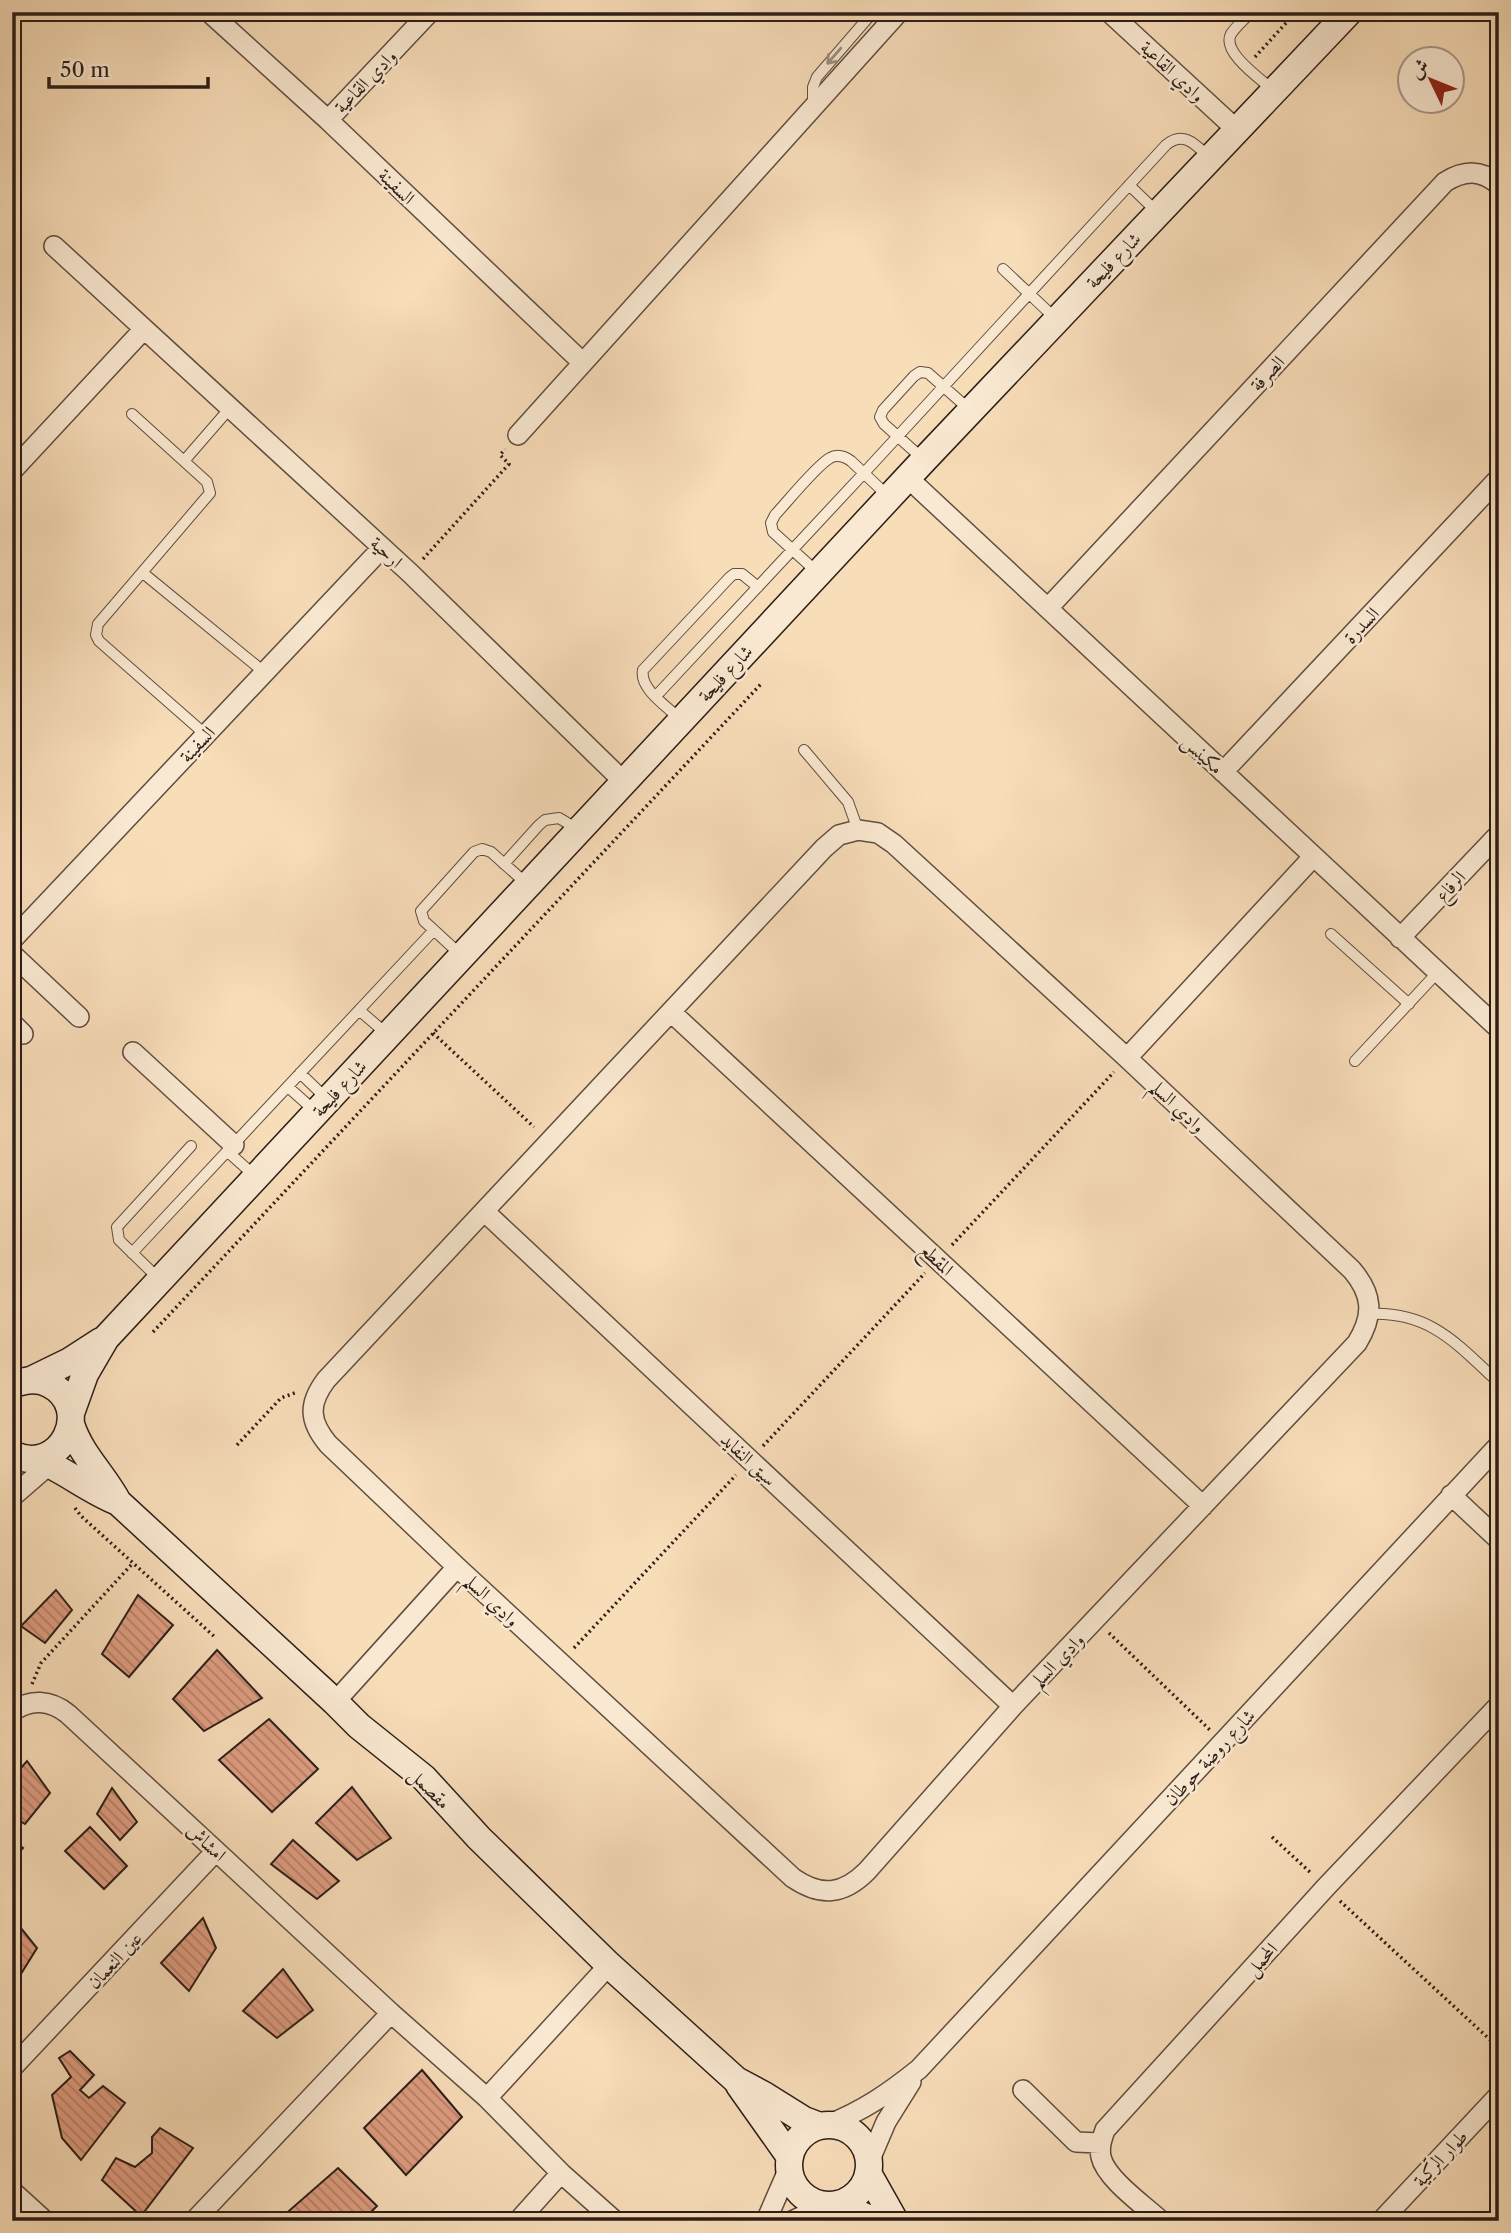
<svg xmlns="http://www.w3.org/2000/svg" width="1511" height="2233" viewBox="0 0 1511 2233" font-family="'Libre Caslon Text',Amiri,serif">
<style>
.building{fill:url(#building-back-hatch);stroke:#2c1e18;stroke-width:2}
.lines{fill:none;stroke-linecap:round;stroke-linejoin:round}
.lane-casing{stroke:#5f4e40;stroke-width:12}
.street-casing{stroke:#5f4e40;stroke-width:22}
.secondary-casing{stroke:#2c1e18;stroke-width:29}
.path{stroke:#2c1e18;stroke-width:3.5;stroke-dasharray:2 3.5;stroke-linecap:butt}
.lane{stroke:#fae9d2;stroke-width:10}
.street{stroke:#fae9d2;stroke-width:19}
.secondary{stroke:#fae9d2;stroke-width:26}
.oneway{stroke:#9d8e7e}
.labels{text-anchor:middle;stroke-width:5;stroke-linejoin:round;paint-order:stroke}
.street-label{font-size:19px;fill:#2c1e18;stroke:#fae9d2}
</style>
<defs>
<pattern id="building-back-hatch" width="6" height="6" patternUnits="userSpaceOnUse" patternTransform="scale(1.75)"><rect width="6" height="6" fill="#df9d81"/><path d="M-1 5l2 2M0 0l6 6M5-1l2 2" fill="none" stroke="#b57f69"/></pattern>
</defs>
<rect width="100%" height="100%" fill="#f8ddb9"/>
<filter id="stains"><feTurbulence type="fractalNoise" baseFrequency=".00286" numOctaves="4"/><feColorMatrix values="0 0 0 0 .2 0 0 0 0 .09 0 0 0 0 .02 0 0 0 .5 -.17"/></filter>
<radialGradient id="worn" r=".72"><stop offset=".6" stop-color="#630" stop-opacity="0"/><stop offset="1" stop-color="#630" stop-opacity=".3"/></radialGradient>
<path class="building" d="M56,1590L72,1610L45,1643L21,1626Z
M138,1595L173,1625L129,1677L102,1654Z
M217,1650L262,1698L204,1731L173,1699Z
M269,1719L318,1769L272,1812L219,1760Z
M27,1761L50,1793L25,1824L12,1816V1778Z
M352,1787L391,1838L357,1860L316,1823Z
M112,1788L137,1822L120,1840L97,1814Z
M90,1827L127,1866L104,1889L65,1851Z
M12,1840L23,1848L12,1861Z
M293,1840L339,1881L317,1899L271,1864Z
M203,1918L216,1948L189,1991L161,1963Z
M16,1922L37,1948L19,1977L12,1972V1927Z
M283,1969L313,2010L277,2038L243,2011Z
M70,2051L94,2075L80,2090L89,2098L103,2086L125,2103L81,2160L62,2138L52,2095L71,2077L59,2058Z
M422,2070L462,2117L406,2175L364,2128Z
M160,2128L193,2148L141,2216L102,2180L116,2158L135,2167L152,2153V2137Z
M338,2168L377,2206L362,2221H286L282,2217Z"/>
<g class="lines">
<defs>
<path id="lane" d="M1251,12C1245,19 1236,26 1231,34C1221,52 1261,79 1273,90
M813,106V87L817,77L873,12
M1129,185L1156,211
M1003,269L1056,319
M132,414L207,482L210,493L98,624L96,635L99,641L206,735
M924,460L884,424L880,417L883,410L914,376L920,372L928,373L970,410
M184,461L230,408
M143,573L264,672
M818,573L773,532L771,523L775,515C787,502 817,465 830,458C837,454 844,456 851,461L889,497
M656,696L864,473L1166,145C1184,130 1196,145 1210,158
M681,720C668,707 639,689 643,670L730,577L734,574H742L758,587
M804,750L848,802L858,830
M504,864L539,825L545,820L559,818L579,830
M1331,934L1409,1004
M462,956L424,921L421,911L474,852L482,849L491,852L528,885
M359,1010L388,1035
M1355,1061L1437,973
M300,1073L328,1100
M288,1087L316,1112
M227,1151L256,1177
M132,1253L434,930
M158,1278L119,1240L117,1227L191,1146
M1369,1314C1430,1311 1457,1344 1499,1383"/>
<path id="street" d="M209,12L328,120L583,363
M1109,12L1237,130
M328,120L430,12
M54,246L410,573L624,782
M518,435L899,12
M12,471L144,329
M908,478L1499,1029
M1048,608L1445,182C1464,170 1481,169 1499,185
M1223,772L1499,478
M858,830L878,833L894,844L1127,1058L1352,1270C1373,1295 1374,1315 1357,1343L1013,1706L867,1871C843,1895 821,1897 793,1878L457,1567L328,1444C309,1421 308,1404 326,1380L824,848L839,835Z
M1400,938L1499,834
M12,940L382,548
M12,954L79,1017
M671,1012L1203,1506
M12,1023L23,1034
M133,1052L234,1145
M1127,1058L1313,857
M485,1212L1013,1706
M1451,1495L1499,1540
M12,1497L42,1471L55,1453
M335,1702L457,1567
M12,1712C30,1698 51,1700 68,1714L391,2013L487,2098L561,2173L615,2221
M12,2068L216,1851
M1023,2090L1076,2142L1100,2143
M487,2098L609,1965
M827,2125C863,2111 889,2093 919,2069L1499,1445
M869,2162L886,2122L911,2082
M12,2191L45,2221
M194,2221L391,2013
M518,2221L561,2173
M766,2221L789,2168
M792,2221L826,2205
M1161,2221C1145,2206 1106,2179 1101,2157C1099,2147 1102,2139 1105,2130L1326,1887L1499,1705
M1381,2221L1499,2095"/>
<path id="secondary" d="M31,1380L70,1361L101,1341
M12,1385C24,1380 37,1378 49,1384C95,1407 61,1478 12,1454
M71,1413L85,1374L106,1338L924,460L1349,12
M71,1424C80,1454 104,1475 118,1502L335,1702L359,1726L424,1778L479,1838L609,1965L736,2080L764,2095L804,2120L820,2126
M38,1459C66,1471 90,1491 118,1502
M739,2085L790,2157
M789 2165a40 40 0 1 1 80 0a40 40 0 1 1-80 0Z
M868,2173L895,2221
M837,2204L875,2221"/>
</defs>
<use href="#lane" class="lane-casing"/>
<use href="#street" class="street-casing"/>
<use href="#secondary" class="secondary-casing"/>
<path class="path" d="M1255,57L1296,12
M423,559L509,464L500,455L505,449
M433,1033L534,1127
M952,1245L1114,1072
M153,1332L761,684
M237,1445L281,1398L297,1392
M763,1446L925,1273
M75,1508L81,1516L216,1638
M1109,1633L1210,1730
M574,1648L736,1475
M32,1684L41,1663L133,1563
M1272,1837L1312,1874
M1340,1901L1499,2048"/>
<use href="#lane" class="lane"/>
<use href="#street" class="street"/>
<use href="#secondary" class="secondary"/>
</g>
<defs><path id="oneway-shaft" d="M-6 0H5M1.5-3L5.5 0L1.5 3" fill="none" stroke-width="1.6" stroke-linecap="round" stroke-linejoin="round" transform="scale(1.75)"/></defs>
<use class="oneway" href="#oneway-shaft" transform="translate(834 56) rotate(131)"/>
<g class="labels">
<g class="street-label">
<text transform="translate(1173 71) rotate(43)" y="7">وادي القاعية</text>
<text transform="translate(365 81) rotate(-46)" y="7">وادي القاعية</text>
<text transform="translate(397 186) rotate(44)" y="7">السفينة</text>
<text transform="translate(1113 260) rotate(-46)" y="7">شارع فليحة</text>
<text transform="translate(1267 373) rotate(-47)" y="7">الصرفة</text>
<text transform="translate(387 552) rotate(43)" y="7">ارحية</text>
<text transform="translate(1361 625) rotate(-47)" y="7">السدرة</text>
<text transform="translate(725 673) rotate(-47)" y="7">شارع فليحة</text>
<text transform="translate(197 744) rotate(-47)" y="7">السفينة</text>
<text transform="translate(1203 754) rotate(43)" y="7">مكينس</text>
<text transform="translate(1450 886) rotate(-47)" y="7">الرفاع</text>
<text transform="translate(339 1088) rotate(-47)" y="7">شارع فليحة</text>
<text transform="translate(1178 1106) rotate(43)" y="7">وادي السلم</text>
<text transform="translate(937 1259) rotate(43)" y="7">المقطع</text>
<text transform="translate(749 1459) rotate(43)" y="7">سيق النفايد</text>
<text transform="translate(492 1600) rotate(43)" y="7">وادي السلم</text>
<text transform="translate(1057 1660) rotate(-46)" y="7">وادي السلم</text>
<text transform="translate(1209 1757) rotate(-47)" y="7">شارع روضة حوطان</text>
<text transform="translate(430 1788) rotate(45)" y="7">مقصمل</text>
<text transform="translate(207 1842) rotate(43)" y="7">امشاش</text>
<text transform="translate(1261 1959) rotate(-48)" y="7">المحمل</text>
<text transform="translate(114 1960) rotate(-47)" y="7">عين النعمان</text>
<text transform="translate(1440 2158) rotate(-47)" y="7">طوار الرّكية</text>
</g>
</g>
<rect width="1511" height="2233" fill="none" stroke="#f8ddb9" stroke-width="42"/>
<rect x="14" y="14" width="1483" height="2205" fill="none" stroke="#2c1e18" stroke-width="3.5"/>
<rect x="21" y="21" width="1469" height="2191" fill="none" stroke="#2c1e18" stroke-width="2"/>
<g transform="translate(1431 80) rotate(313)"><circle r="33" fill="#fae9d2" stroke="#a89888" stroke-width="2"/>
<path d="M0-5L12 26L0 18L-12 26Z" fill="#8f2418"/>
<text y="-10" font-size="19" font-weight="bold" text-anchor="middle" fill="#2c1e18">ش</text>
</g>
<path d="M49 77v10h159v-10" fill="none" stroke="#2c1e18" stroke-width="3.5"/>
<text x="60" y="77" font-size="21" fill="#2c1e18" stroke="#fae9d2" stroke-width="5" paint-order="stroke">50 m</text>
<rect width="100%" height="100%" filter="url(#stains)"/>
<rect width="100%" height="100%" fill="url(#worn)"/>
</svg>
